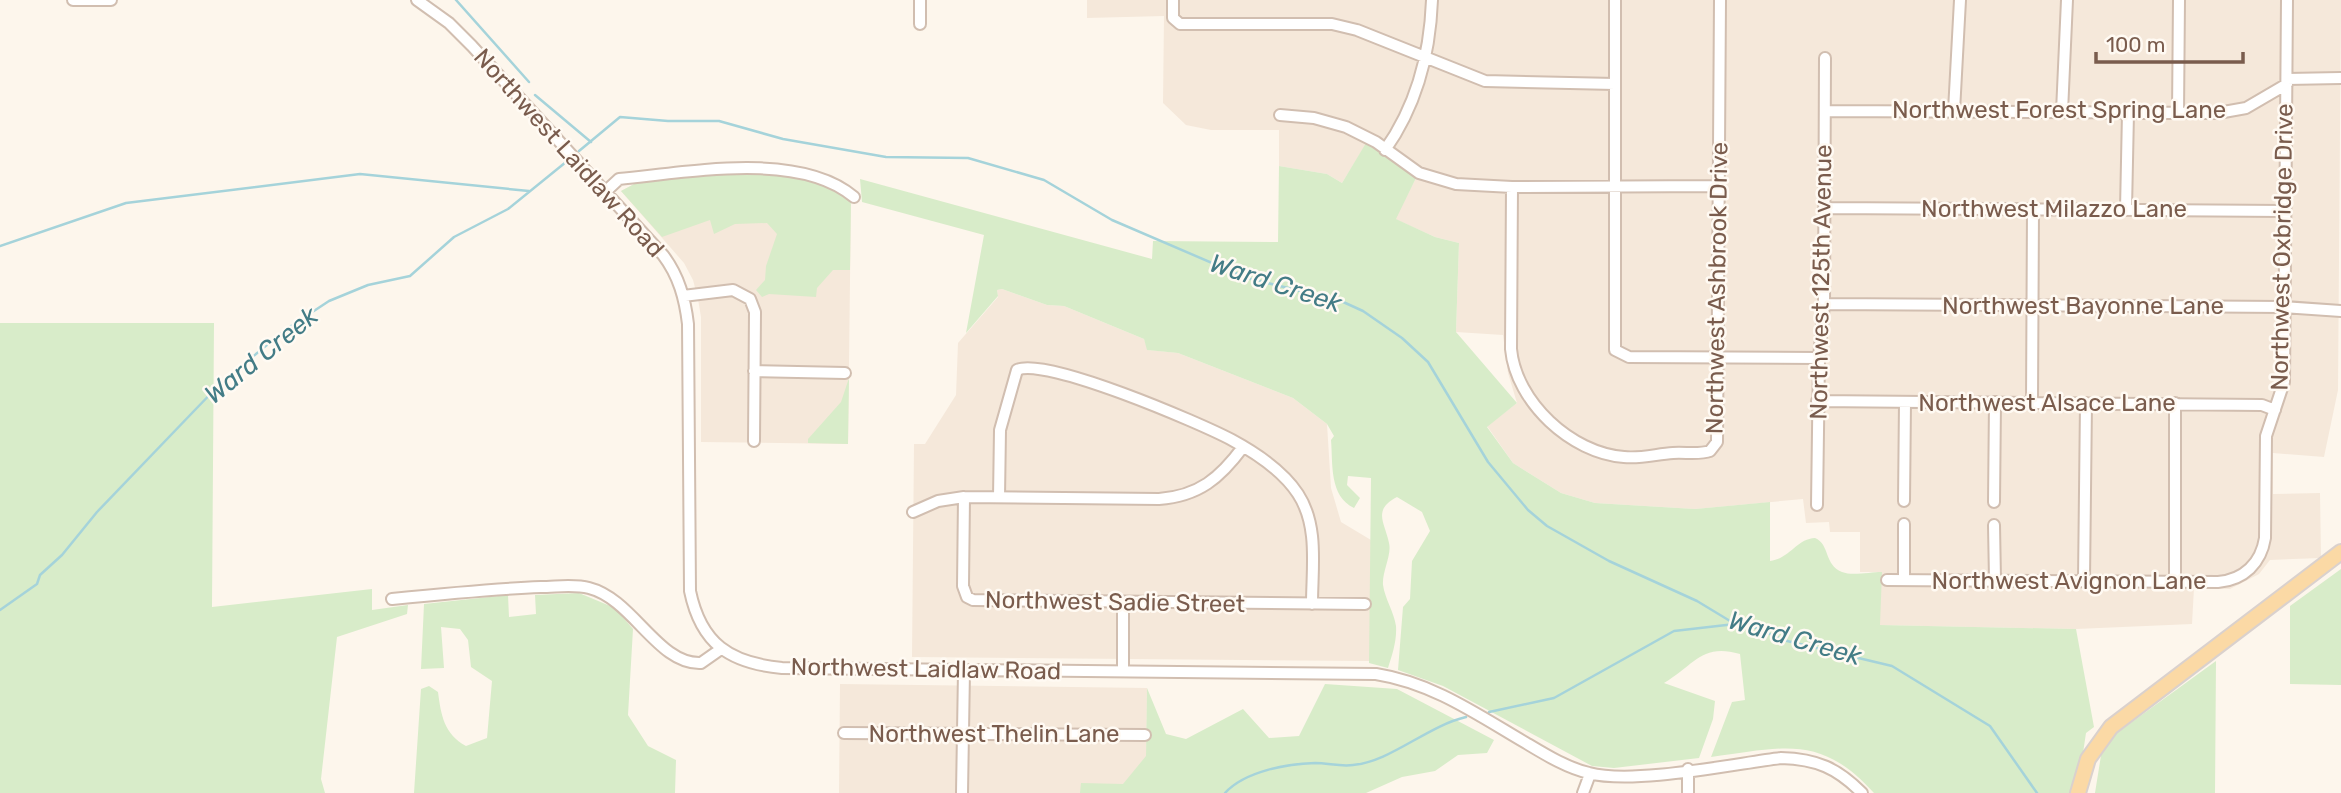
<svg xmlns="http://www.w3.org/2000/svg" width="2341" height="793" viewBox="0 0 2341 793" font-family="Rubik,sans-serif">
<style>
.residential{fill:#f5e8da}
.green{fill:#d8ecc9}
.lines{fill:none;stroke-linecap:round;stroke-linejoin:round}
.stream{stroke:#a5d3da;stroke-width:2.5}
.minor-casing{stroke:#d1beb0;stroke-width:14}
.major-casing{stroke:#dad1cd;stroke-width:18}
.minor{stroke:#fff;stroke-width:10}
.major{stroke:#fbd9a5;stroke-width:14}
.labels{text-anchor:middle;stroke-width:5;stroke-linejoin:round;paint-order:stroke}
.street-label{font-size:24px;fill:#7a5c4d;stroke:#fffaf3}
.water-label{font-size:26px;font-style:italic;fill:#437c86;stroke:#fffaf3}
</style>
<rect width="100%" height="100%" fill="#fdf6ec"/>
<path class="residential" d="M1087,0H2341L2338,390L2324,457L2273,453V494L2320,493L2321,558L2270,560L2259,574L2230,589L2194,588L2192,624L2076,629L1879,625L1881,572H1860V532H1830L1829,522L1806,523L1803,499L1695,509L1595,503L1561,493L1513,463L1487,426L1517,403L1508,373L1503,335L1456,332L1459,243L1435,237L1395,219L1416,178L1366,144L1342,183L1327,174L1279,166V130H1211L1186,125L1163,103L1164,16L1087,18Z
M638,182L851,199L848,444L701,442V317L698,299L693,280L684,263L621,191Z
M1002,289L1047,305L1064,306L1144,339L1148,350L1178,353L1293,398L1327,424L1331,488L1341,522L1371,540L1370,661L912,657L914,444H925L956,395L958,343L998,297L997,290Z
M840,684L1147,688L1146,793H839Z"/>
<path class="green" d="M1366,143L1416,178L1396,219L1435,237L1459,243L1456,332L1517,403L1487,427L1513,463L1561,493L1595,503L1695,509L1770,502V561C1791,558 1796,539 1815,538C1830,544 1824,565 1842,572C1852,576 1870,572 1882,572L1880,625L2076,629L2094,727L2086,733L2077,793H1874C1820,733 1782,748 1711,757L1732,702L1745,700L1740,654C1701,643 1695,665 1664,683L1715,701L1713,719L1699,758L1614,768L1592,766L1443,686L1398,670L1403,607L1410,599L1412,561L1430,531L1422,512L1397,497C1372,510 1385,523 1389,543C1392,555 1382,571 1383,585C1385,599 1394,612 1396,626C1397,641 1392,655 1388,668L1369,663L1371,478L1348,476L1347,485L1360,498L1354,508C1329,496 1333,464 1331,440L1334,436L1327,424L1293,398L1178,353L1147,350L1144,339L1064,306L1047,305L1002,289L997,290L998,296L966,333L984,235L862,202L860,179L1152,259L1153,241L1278,242L1279,166L1327,174L1342,183Z
M730,170C776,173 810,175 851,199L850,270H833L817,288L816,297L769,294L762,297L756,290L765,280L766,266L777,234L767,223L735,224L714,234L710,220L662,237L621,191L638,182Z
M0,323H214L212,607L372,589V610L408,605L407,614L337,637L321,779L325,793H0Z
M849,378L848,444L808,443V439L841,402Z
M2341,569V685L2290,684V606Z
M579,593L615,608L633,629L628,715L648,746L676,760L675,793H414L421,689L429,686L438,692C441,715 444,734 466,746L487,738L492,681L471,667L468,640L460,629L441,627L444,668L421,669L424,604L508,595L509,617L536,614L535,595Z
M2216,661L2215,793H2095L2103,743Z
M1325,684L1397,689L1494,740L1487,753L1458,755L1435,771L1402,777L1366,793H1080L1081,783L1123,784L1146,756L1147,688L1166,734L1186,739L1243,709L1269,738L1299,736Z"/>
<g class="lines">
<path class="stream" d="M456,0L529,82
M535,95L591,142
M579,151L620,117L668,121H719L783,139L886,157L968,158L1044,180L1112,220L1247,278L1341,301L1363,311L1402,338L1428,362L1488,462L1528,510L1547,526L1609,561L1697,601L1735,624L1757,628L1783,640L1892,666L1990,726L2037,793
M0,246L126,203L360,174L529,191
M0,610L37,584L40,575L62,555L97,512L193,412L221,383L285,330L329,301L368,285L410,276L454,237L508,209L566,162
M1489,712L1554,698L1674,631L1735,624
M1225,793C1245,771 1287,764 1315,763C1328,763 1341,767 1353,765C1390,762 1427,726 1466,717"/>
<defs>
<path id="minor" d="M73,0H111
M417,0L449,23L472,46L663,255C679,276 685,299 688,324L690,591C701,644 730,663 782,668L1376,674C1433,683 1478,715 1526,743C1546,755 1567,768 1589,773C1633,785 1733,764 1781,758C1817,759 1837,768 1862,793
M920,0V24
M1173,0V18L1180,24H1332L1357,30L1485,81L1615,84
M1615,0V350L1629,357L1819,358
M2287,79L2341,78
M1825,111L2218,113L2246,108L2287,84
M1954,111L1960,0
M2062,112L2067,0
M2178,113L2179,0
M1280,115L1314,118L1346,127L1376,142L1419,173L1456,184L1512,187L1718,186
M1385,150C1417,105 1430,54 1432,0
M1512,187L1511,349C1516,402 1571,453 1624,457C1640,459 1657,454 1673,453C1685,452 1699,455 1710,451L1717,442L1720,0
M605,192L619,179C685,173 799,150 854,197
M1824,208L2285,211
M2126,209L2128,113
M683,296L733,290L750,299L755,312L754,441
M1824,304L2284,307L2341,311
M754,371L845,373
M1817,401L2262,405L2275,410
M2032,402L2033,209
M964,497L963,586L967,597L973,600L1365,604
M999,497L1000,430L1017,370C1044,356 1200,423 1232,440C1256,453 1283,471 1298,494C1319,526 1312,568 1312,604
M1904,501L1905,402
M1994,502L1995,402
M1817,505L1819,358L1824,304L1825,58
M913,512L938,501L964,497L1159,499C1199,496 1220,478 1243,447
M1994,525L1995,580
M1887,580L2218,582C2244,580 2261,563 2265,538L2266,436L2284,382L2287,0
M1904,580V524
M2084,580L2086,403
M2175,581V403
M392,599C441,594 491,589 541,587C556,587 574,584 589,588C633,599 658,665 701,663L721,649
M1123,671V602
M844,733L1145,735
M962,793L964,671
M1583,793L1590,774
M1688,793V769"/>
<path id="major" d="M2078,793L2088,759L2111,727L2341,552"/>
</defs>
<use href="#minor" class="minor-casing"/>
<use href="#major" class="major-casing"/>
<use href="#minor" class="minor"/>
<use href="#major" class="major"/>
</g>
<g class="labels">
<g class="street-label">
<text x="2059" y="118">Northwest Forest Spring Lane</text>
<text transform="translate(569 153) rotate(48)" y="8">Northwest Laidlaw Road</text>
<text x="2054" y="217">Northwest Milazzo Lane</text>
<text transform="translate(2282 247) rotate(-89)" y="8">Northwest Oxbridge Drive</text>
<text transform="translate(1821 282) rotate(-89)" y="8">Northwest 125th Avenue</text>
<text transform="translate(1717 288) rotate(-89)" y="8">Northwest Ashbrook Drive</text>
<text x="2083" y="314">Northwest Bayonne Lane</text>
<text x="2047" y="411">Northwest Alsace Lane</text>
<text x="2069" y="589">Northwest Avignon Lane</text>
<text transform="translate(1115 602) rotate(1)" y="8">Northwest Sadie Street</text>
<text transform="translate(926 669) rotate(1)" y="8">Northwest Laidlaw Road</text>
<text x="994" y="742">Northwest Thelin Lane</text>
</g>
<g class="water-label">
<text transform="translate(1276 283) rotate(18)" y="9">Ward Creek</text>
<text transform="translate(261 355) rotate(-39)" y="9">Ward Creek</text>
<text transform="translate(1795 638) rotate(16)" y="9">Ward Creek</text>
</g>
</g>
<path d="M2096 52v10h147v-10" fill="none" stroke="#7a5c4d" stroke-width="3.5"/>
<text x="2106" y="52" font-size="21" fill="#7a5c4d" stroke="#fffaf3" stroke-width="5" paint-order="stroke">100 m</text>
</svg>
